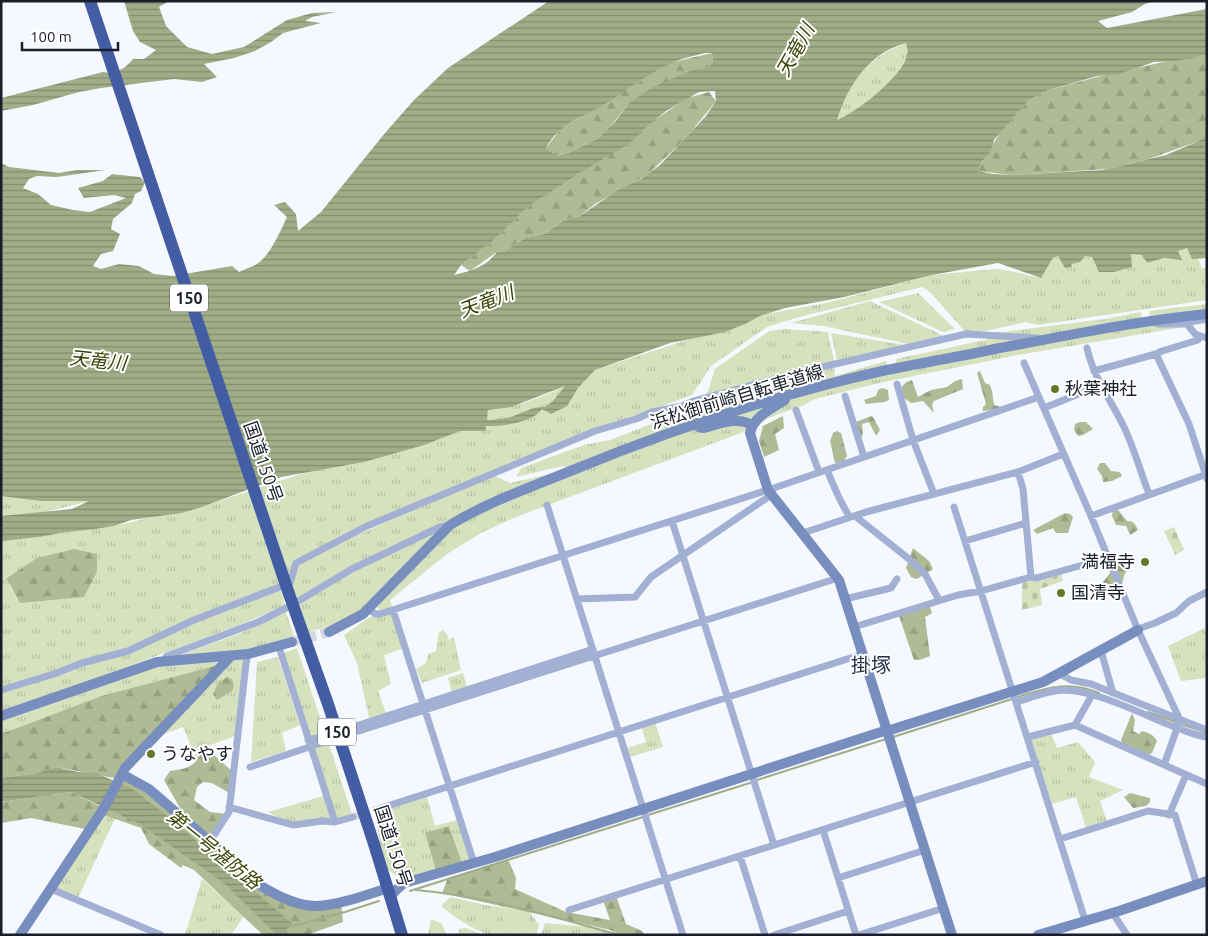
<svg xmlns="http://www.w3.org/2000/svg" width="1208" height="936" viewBox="0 0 1208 936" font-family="Ubuntu,'Noto Sans JP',sans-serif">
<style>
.grass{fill:url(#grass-tufts)}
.forest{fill:url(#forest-firs)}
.cemetery{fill:url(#cemetery-stones)}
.pitch{fill:#d6e1be}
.water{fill:url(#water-rules);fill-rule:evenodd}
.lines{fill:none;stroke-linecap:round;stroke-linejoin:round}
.stream{stroke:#a1ad87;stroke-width:2}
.street-tunnel{stroke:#d4d7df;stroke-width:7;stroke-dasharray:7 3.5;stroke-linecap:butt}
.secondary-tunnel{stroke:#d4d7df;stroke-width:10;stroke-dasharray:10 5;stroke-linecap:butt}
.street{stroke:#a2b1d3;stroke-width:7}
.secondary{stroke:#788ebf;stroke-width:10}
.highway{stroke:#425da3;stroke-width:12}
.highway-bridge{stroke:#425da3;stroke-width:12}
.poi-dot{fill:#657828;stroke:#fff;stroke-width:2}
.labels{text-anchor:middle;stroke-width:4;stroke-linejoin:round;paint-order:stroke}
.shield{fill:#fff;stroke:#5e626a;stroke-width:1}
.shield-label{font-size:16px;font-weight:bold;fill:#191e2a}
.poi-label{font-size:18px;fill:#191e2a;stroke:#fff;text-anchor:start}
.street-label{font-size:18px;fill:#191e2a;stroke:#fff}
.water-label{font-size:19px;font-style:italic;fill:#374504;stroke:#fff}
.quarter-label{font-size:20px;fill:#27324b;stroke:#fff}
</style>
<defs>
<pattern id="grass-tufts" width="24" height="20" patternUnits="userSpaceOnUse" patternTransform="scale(1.25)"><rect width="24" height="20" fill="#d6e1be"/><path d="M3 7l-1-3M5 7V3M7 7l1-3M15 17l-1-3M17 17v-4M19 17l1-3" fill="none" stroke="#b7c1a3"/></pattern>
<pattern id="forest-firs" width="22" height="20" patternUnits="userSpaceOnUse" patternTransform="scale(1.25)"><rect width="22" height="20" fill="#afbb94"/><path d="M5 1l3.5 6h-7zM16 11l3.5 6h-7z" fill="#96a080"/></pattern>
<pattern id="cemetery-stones" width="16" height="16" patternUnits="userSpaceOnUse" patternTransform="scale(1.25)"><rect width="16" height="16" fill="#d6e1be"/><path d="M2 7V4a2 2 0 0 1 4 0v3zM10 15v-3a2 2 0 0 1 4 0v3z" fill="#b7c1a3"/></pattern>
<pattern id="water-rules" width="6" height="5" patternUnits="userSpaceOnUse" patternTransform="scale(1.25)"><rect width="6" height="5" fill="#a1ad87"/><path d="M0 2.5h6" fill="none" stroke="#828c6f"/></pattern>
</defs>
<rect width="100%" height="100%" fill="#f5f8ff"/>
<path class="grass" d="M907,43V56L900,69L888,85L853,113L836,121C849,83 868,56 907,43Z
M1187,248L1192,258H1198L1202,269L1207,267V300L1038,325L1026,322L968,335L930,292L922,287L799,317L767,327L711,366L692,395L519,459L361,529L321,551L493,475L510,483L554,473L496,498L361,561L295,599L280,587L285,605L242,624L1,714V539L114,526L209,504L304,473L460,431H484L488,410C516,407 542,398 566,385L578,388L595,370L766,314L826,303L932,275L994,269C1010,269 1025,276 1041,278L1053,258L1058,256L1072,264L1079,262L1085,256L1092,257L1098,269L1131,254L1142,255L1147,263L1164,258L1181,260L1178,250Z
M918,293L955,329L943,332L879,302Z
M870,301L944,336L908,344L823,326L791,323Z
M1207,304V323L1018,355L879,383L815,399L804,405L768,418L759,425L741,433L516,517L481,533L447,554L390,600L405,648L384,655L391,684L378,691L387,716L370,722L357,663L344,635L370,617L380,614L377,605L443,536L460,524L569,468L563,466L516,477L521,468L584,445L610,440L677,414L738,393L834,367L835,376L886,361L888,367L896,365V359L994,338L995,333L1105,319L1141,312L1142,319L1150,318L1149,311Z
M785,329L828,332L834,361L707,394L715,369L769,331Z
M831,333L905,345L837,360Z
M1,496L40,501H90L41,513L1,516Z
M438,531L366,607L344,622L308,632L298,605L358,569Z
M286,612L295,639L256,649L175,657L238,634Z
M1205,628L1207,638V678L1181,681L1168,646Z
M443,630L447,634L449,641L451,638L454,637L461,670L422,683L416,669L426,663L428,654L436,651L439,632Z
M297,648L353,817L293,825L282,821L268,812L327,795L284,653Z
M248,657L238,735L205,747L198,759C190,750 189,738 183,727L153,738L228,659Z
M278,657L300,725L282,733L286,751L251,762L257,662Z
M214,661L221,664L101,696L1,734V716L151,667Z
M463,673L468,690L452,694L448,678Z
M655,722L663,747L630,757L627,748L646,742L641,726Z
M1050,731L1057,748L1078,742L1095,762L1089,777L1123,790L1100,801L1108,824L1087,831L1076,797L1052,804L1030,736Z
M426,793L435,826L460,819L473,861L462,863L449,826L436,870L409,878L397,876L388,870L379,841L375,810L388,808Z
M104,808L117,814L77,900L51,889Z
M202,879L244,916L231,935H185Z
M450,897L485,905L529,911L539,925L536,935C522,935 500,936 488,934C470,929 455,917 441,906Z
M431,919L442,924L447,935H428Z
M545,923C563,926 598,924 611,935H541Z
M466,928L481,934L483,935H459V929Z"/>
<path class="forest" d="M1207,52V132L1199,141L1149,159L1107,169L1010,175L978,171L982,161L1002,130L1029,100L1046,91L1097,77Z
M712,53L713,62L707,68L629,103L611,126L597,139L568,153L555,156L546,148L562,127L601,106L651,74L673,62Z
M709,92L716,101L685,139L647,175L595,204L580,216L564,220L545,234L526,237L506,251L497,252L470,271L461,265L493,241L529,206L687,98Z
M980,371L985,383L990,385L992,391L994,405L1005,408L983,411V407L986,404L977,373Z
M962,379L963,389L934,401L932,405L934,413L923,401L911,403L900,395C902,385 903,383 912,380L918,397L931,390L947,387L955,381Z
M882,388L888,390L889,400L885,402L866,404L864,400L876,396L878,390Z
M783,416L784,428L775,434L779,450L764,457L759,441L763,426Z
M871,416L873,417L880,430L876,436L869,422L862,424L863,433L862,437L859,435L856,422Z
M1080,422H1086L1093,429L1083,435L1078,436L1074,430L1075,424Z
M837,431L841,433L847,456L844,461L835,463L830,441L833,433Z
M1100,463H1105L1111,471L1120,472L1122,476L1112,481L1103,482L1102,476L1097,469Z
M1113,508L1119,511L1127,521C1134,521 1135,524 1138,530L1130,535L1126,526L1116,525L1112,516Z
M1065,513L1070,514L1073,517L1068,533H1056L1053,528L1037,534L1033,530Z
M913,548L929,561L933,569L917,579L911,577L906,568Z
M74,549L97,554V572L84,597L20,603L7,578L37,558Z
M1128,558L1131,559C1131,568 1124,571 1123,581L1109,593L1103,582L1116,565Z
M929,604L932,613L925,617L930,656L920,660H914L898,613Z
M218,665L121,775L188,822L164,780L170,771C192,768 194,766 205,747L233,772L231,794L212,783L203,782L197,787L194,800L210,812L227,814L212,838L274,895L299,903L341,902L343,922L307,935H263L194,870L183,865L181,868L149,844L141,828L101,814L85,829L31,818L1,823V802L71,792L104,808L114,778L56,767L37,773L1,778V734L101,696Z
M227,677L232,679L234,686L232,691L217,700L213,694L218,683Z
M1132,713L1135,720L1133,731L1139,734L1142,731C1149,733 1153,734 1157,741L1152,753L1148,755L1124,747L1121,740Z
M1130,793L1150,798V802L1146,806L1133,808L1124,797Z
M449,826L462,863L436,870L425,833Z
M508,859L516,878L515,889L566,912L610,920L603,900L616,896L626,924L642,931L645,935H621L610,930L442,893L448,878Z"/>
<path class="cemetery" d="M1174,527L1184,550L1175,555L1164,531Z
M1061,571L1063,581L1040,589L1042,605L1022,610V583Z"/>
<path class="pitch" d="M520,912C530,918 534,924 526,935H511L506,932L504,919L511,913Z"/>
<path class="water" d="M124,1H169L159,7L166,26L187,47L212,54L244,47L287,20L312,13L336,12L312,17L305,21L321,23L283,33L271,42L255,51L234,58L204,64L217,77L202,82L174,79L101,88L79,92L33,105L1,111V98L103,72C115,75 126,68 133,59H144L156,50L140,42L133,31Z
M549,1H1154L1145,4L1132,12L1098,21L1107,28L1207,9V54L1177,61L1154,62L1119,74L1097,76L1046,91L1029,100L994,140L991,151L982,161L978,171L993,174L1010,175L1103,170L1166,155L1199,141L1207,132V258L1192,259L1187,248L1178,251L1182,260L1164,258L1147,263L1142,255L1131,254L1132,267L1114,272H1099L1092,257L1085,256L1080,262L1072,264L1071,267L1065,268L1058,256L1053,258L1041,278L998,263L932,275L844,297L785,308L760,316L745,324L725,332L670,343L595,370L578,388L567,406L551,414L542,409C534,422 501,427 486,426L485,431H460L424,445L364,462L281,477L199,508L181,513L131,520L114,526L95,529L66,532L39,537L1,541V516L72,509L89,501H40L1,496V163L9,167L59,173L77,170H105L57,177L37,176L29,179L23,188L38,194L51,205L73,210L90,212L126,198L114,195L84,198L78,188L103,181L112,174L140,177L145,182L141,191L135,194L132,203L113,219L111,229L120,234L113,251L101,254L93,266L101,269L119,264L139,266L154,274L173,276L232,266L239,272C245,269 252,267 257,264C270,256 281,230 287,217L274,205L285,202L296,214L298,231L321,212L385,133L414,100L448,68ZM906,43C907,46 908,51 907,55C903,76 856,113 837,120C848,85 869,53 906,43ZM705,53H712L713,62L707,68L695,69L653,87L629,103L615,122L597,139L568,153L556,156L546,148C560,123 577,120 600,107C624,93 646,75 672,63C682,58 694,56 705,53ZM715,91L716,101L706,116L660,165L641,179L618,190L580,216L564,220L545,234L526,237L506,251L497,252C486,267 471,271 454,275L461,265L493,241L529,206L579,173L629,144L645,128L666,111L699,92ZM565,386L553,401L545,407C533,406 522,413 511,417C502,419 495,420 487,420L488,410L511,407Z
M56,767L78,772L96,773L131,788L166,815L294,925L286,929L288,935H277L224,883L140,824L71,792L1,802V778L37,773Z"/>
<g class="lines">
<path class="stream" d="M1017,697C1047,688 1069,680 1099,693
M1148,712L1176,722
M1181,724L1207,733
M893,737L1012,699
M757,780L886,739
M648,815L753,782
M416,890C485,896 552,917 620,935
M410,891L643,817
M293,926L345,912L379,901"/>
<path class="street-tunnel" d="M325,736L356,726
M327,741L359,731
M353,817L381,808"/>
<path class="secondary-tunnel" d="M292,642L329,632"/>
<path class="street" d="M1158,324H1187L1193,321L1207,319
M1187,324L1195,334L1207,338
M1200,336L1198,340L1162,351L1156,354L1189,424L1207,479
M1087,348C1093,376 1110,399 1123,425C1134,447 1140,471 1149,494
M1024,363L1091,516L1138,630L1180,720L1164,765
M1094,371L1156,354
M897,384L913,440L934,494
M845,396L864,457
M1044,408L1101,385
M796,410L819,472
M827,470C834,486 840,503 850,517
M547,505L683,935
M954,507L1085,920
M855,516L909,559L925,574L939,600
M1091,516L1207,474
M672,521L774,845
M803,533L866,512L1018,472L1063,454
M965,541L1026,523
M1031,577L1036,578L1108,558
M577,599L635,597L651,577L771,495
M845,599L891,588L897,579
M368,609L376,614H380L768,490L1039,397
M393,610L474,863
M854,627L958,595L981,591L1031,577L1023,489L1018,472
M1138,629L1155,623L1176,613L1189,601L1207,592
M279,647L335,822
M1101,651L1113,693
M162,661L167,656L258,622L290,606L352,569L440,527L449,525
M1060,674L1071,680L1091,684L1207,730
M1,690L54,674L82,663L128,651L194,620L290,583L296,563L367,526L595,431L636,419L652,412L682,406L694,401L800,372L966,334L1037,338
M1017,702C1033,697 1049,690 1065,690C1096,691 1138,712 1167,724C1179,728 1194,736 1207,737
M1075,725L1092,695
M356,726L593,649
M359,731L838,578
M1028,737L1075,725L1207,784
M308,740L325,736
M250,767L327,741
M229,807L293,825L323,821L335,822L353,817
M381,808L863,654
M1169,815L1186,775
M823,830L856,935
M1060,839L1148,811L1175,815L1197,885
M210,841L229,812L246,664L248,654
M740,856L765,935
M838,878L925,850
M51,889L161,935
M569,910L1036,762
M1112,912L1127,935
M774,935L848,911
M859,935L944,908"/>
<path class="secondary" d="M785,400C771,409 754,416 750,433L768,490L839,580L952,935
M695,424L699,427L704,428C720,424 737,416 752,425
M329,632L363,614L450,525C488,502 531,487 573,470C673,429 776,395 882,371C920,363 958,357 995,349C1065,336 1136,321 1207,314
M1,716L157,662L248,654L292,642
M122,774L149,789L261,886C278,896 297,906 316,906C340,905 366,895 388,888
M391,898L394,892L404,883L495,857L881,732L887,731L1043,682L1138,630
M20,935L104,808L125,768L231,656
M1038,935L1119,911L1207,881"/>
<path class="highway" d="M289,594L328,704L374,844L402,935"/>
<path class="highway-bridge" d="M90,1L289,594"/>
</g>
<g class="poi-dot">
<circle cx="1055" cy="389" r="5"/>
<circle cx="1145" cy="562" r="5"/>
<circle cx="1061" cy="593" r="5"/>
<circle cx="151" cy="754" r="5"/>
</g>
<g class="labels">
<g class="shield">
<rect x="170" y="284.5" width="38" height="27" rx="4"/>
<rect x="318" y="718.5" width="38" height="27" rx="4"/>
</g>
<g class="shield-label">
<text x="189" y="304">150</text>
<text x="337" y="738">150</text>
</g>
<g class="poi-label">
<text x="1065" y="395">秋葉神社</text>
<text x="1135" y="568" text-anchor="end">満福寺</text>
<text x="1071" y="599">国清寺</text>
<text x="161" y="760">うなやす</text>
</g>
<g class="street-label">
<text transform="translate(737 397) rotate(-17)" y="6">浜松御前崎自転車道線</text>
<text transform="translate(263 462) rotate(71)" y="6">国道150号</text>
<text transform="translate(393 846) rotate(72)" y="6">国道150号</text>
</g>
<g class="water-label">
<text transform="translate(795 50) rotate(-61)" y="7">天竜川</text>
<text transform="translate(486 301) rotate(-21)" y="7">天竜川</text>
<text transform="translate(98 360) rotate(6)" y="7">天竜川</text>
<text transform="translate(214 849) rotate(39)" y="7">第一号湛防路</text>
</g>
<g class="quarter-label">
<text x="871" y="672">掛塚</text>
</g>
</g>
<rect width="1208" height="936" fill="none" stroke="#191e2a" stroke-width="5"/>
<path d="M22 42v8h96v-8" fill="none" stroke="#191e2a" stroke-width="2.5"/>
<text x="30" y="42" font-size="15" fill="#191e2a" stroke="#ffffff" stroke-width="4" paint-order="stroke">100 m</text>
</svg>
